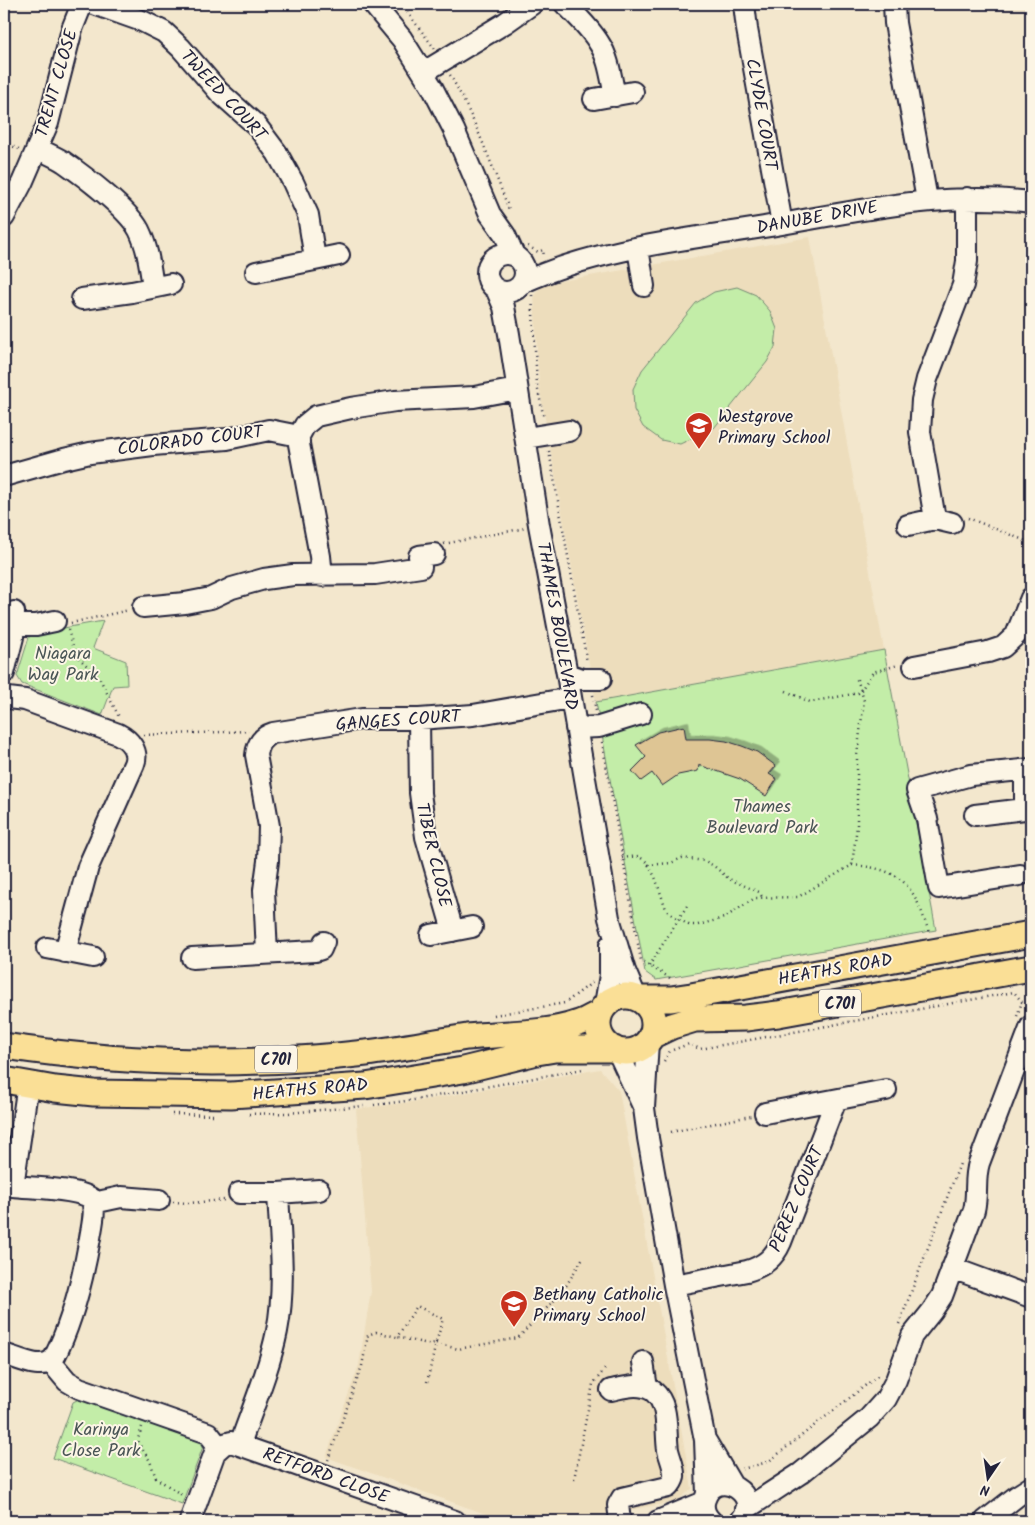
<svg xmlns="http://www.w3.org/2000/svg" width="1035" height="1525" viewBox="0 0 1035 1525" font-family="Kalam,sans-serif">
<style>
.built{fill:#edddbc}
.green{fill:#c3eda8;stroke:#728872}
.building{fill:#dec594;stroke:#22223b;filter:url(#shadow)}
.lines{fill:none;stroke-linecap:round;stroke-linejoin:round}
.minor-casing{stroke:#22223b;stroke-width:24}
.major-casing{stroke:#22223b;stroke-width:29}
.path{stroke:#22223b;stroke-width:2.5;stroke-dasharray:1 4;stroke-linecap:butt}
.minor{stroke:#fcf5e5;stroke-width:20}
.major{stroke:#fadf96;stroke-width:25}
.labels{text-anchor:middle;stroke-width:4;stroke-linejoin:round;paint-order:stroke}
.shield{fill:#fcf5e5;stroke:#63616e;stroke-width:1}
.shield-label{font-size:16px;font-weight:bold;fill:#22223b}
.street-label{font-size:18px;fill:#22223b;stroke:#fcf5e5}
.poi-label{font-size:18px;fill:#22223b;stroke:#fcf5e5;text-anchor:start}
.park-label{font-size:18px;fill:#4a5556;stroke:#fcf5e5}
</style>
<defs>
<filter id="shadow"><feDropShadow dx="4.5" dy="-4.5" stdDeviation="0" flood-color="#0004"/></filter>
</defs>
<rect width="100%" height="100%" fill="#f3e7cd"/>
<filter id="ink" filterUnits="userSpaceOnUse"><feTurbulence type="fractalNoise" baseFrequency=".02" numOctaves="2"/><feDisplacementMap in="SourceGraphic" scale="10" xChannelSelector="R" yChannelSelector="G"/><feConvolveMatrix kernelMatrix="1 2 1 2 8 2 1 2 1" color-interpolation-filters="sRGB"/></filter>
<g filter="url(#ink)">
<path class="built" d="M810,237L884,650L596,702L539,385L534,295L544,284Z
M600,1069L619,1091L692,1489L675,1502L565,1521H513L494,1517L326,1457L359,1365L371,1291L356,1109L419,1101Z"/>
<path class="green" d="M737,287L756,295L770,311L777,329L775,347L767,362L714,428L680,444L661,440L643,427L634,410L633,389L642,370L696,303L714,292Z
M103,621L93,648L126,661L127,685L113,686L102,715L22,684L17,676L30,634Z
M884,650L936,930L656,980L645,972L596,702Z
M83,1397L205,1441L182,1504L53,1458L73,1402Z"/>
<path class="building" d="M684,726L686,739H710L726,741L742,746L757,752L776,766L769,774L777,779L766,796L740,779L699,765L698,771L678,775L662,786L652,773L641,781L632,771L646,757L636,745L658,732Z"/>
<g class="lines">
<defs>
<path id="minor" d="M94,4L142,21L164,32L181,48L219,92L256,125L277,153L293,182L308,215L315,259
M373,4L402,39L432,87L454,130L490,214L505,235L514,255
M565,4C577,16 590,28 599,43C609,58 611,78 615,96
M744,4L747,29L782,224
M894,4L895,23L927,200
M424,72L505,23L532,4
M594,99L633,92
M37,148C46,153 56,157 64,162C84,176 128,209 139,230C148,248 150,267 153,287
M4,217L22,183L48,123L72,29L82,4
M638,248L644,286
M487 273a19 19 0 1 1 38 0a19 19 0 1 1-38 0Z
M256,272L339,255
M524,282C599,248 684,240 764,227C853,212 940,191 1031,202
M497,291L504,307L509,334L539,525L567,674L609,918L625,971L636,997
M82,299L132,292L171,284
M299,436V444L320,556L322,576
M526,438L569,431
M4,476L64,459L90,453L153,445L227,439L269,430L299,436L305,425L316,416L351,408L395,401L474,397L517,389
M935,519L920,432L922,400L927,379L963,285L967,261V198
M908,525L935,519L952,523
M143,607L185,603L211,598L232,588L264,579L293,575L375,574L421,567L419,556L434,554
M14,625H36L55,621
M914,666L988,652L1003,647L1016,635L1031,598
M4,673L13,637L14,612
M567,674L582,679H601
M8,698L25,700L118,734C130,740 139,751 134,764L88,867L65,952
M419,719L420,793L426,837L453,931
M576,728L599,727L641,714
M975,815L1025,809V771
M1020,875L939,888L927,819L917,790L971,775L1031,769
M431,935L472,927
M47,948L93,957
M267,954L264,890L268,861L269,826L256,755C257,744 263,736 273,733L362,719H419L473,715L571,698
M192,958L315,951L321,949L324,942
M605,1005L610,975V945
M648,1042L644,1108L648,1138L674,1285L705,1440L707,1494
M617,1050L642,1104
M765,1113L886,1090
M4,1185L13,1186L28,1084
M239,1193H278L319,1190
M93,1203L121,1197L159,1200
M952,1268L1031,1297
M674,1285L747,1271C764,1266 774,1258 781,1242L836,1100
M4,1354C18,1358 43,1372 54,1358C73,1321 83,1278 90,1238C92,1225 96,1212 92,1199C79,1188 31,1188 13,1186
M51,1362L67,1381L79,1388L208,1433L219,1447
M643,1362L647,1388
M611,1390C625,1387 640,1382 653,1391C670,1405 665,1431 668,1450C670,1459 675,1468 674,1477C673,1481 671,1484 668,1487L622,1498L618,1505L620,1521
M706,1441L732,1485
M240,1444C253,1407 269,1370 277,1331C286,1286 280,1238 278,1193
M746,1509L801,1473L869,1418L886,1399L896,1380L912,1336L932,1311L942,1296L974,1210C978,1194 974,1179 979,1163L1031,1026
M190,1521L215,1452L224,1444L231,1442L455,1521
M658,1521L704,1502
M711,1521C705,1515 702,1507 705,1499C716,1466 764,1495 741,1520
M985,1521L1017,1496L1031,1487"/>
<path id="major" d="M598 1024a28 28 0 1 1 56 0a28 28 0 1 1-56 0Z
M639,999H671L691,996L1031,934
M651,1036L672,1026L695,1019L746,1018L778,1014L1031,968
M4,1046C123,1064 246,1067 366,1053C400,1049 433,1042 467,1037C503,1033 545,1035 579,1023C586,1021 593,1016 600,1013
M4,1080L55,1089L94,1093L231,1095L365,1086L463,1070L537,1052L555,1049H614"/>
</defs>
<use href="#minor" class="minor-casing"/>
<use href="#major" class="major-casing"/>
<path class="path" d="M401,4L435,49
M450,75C475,118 492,166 510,212
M4,143L19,149
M528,246L538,252L543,250L544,256
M532,295L537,385L544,419
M549,451L587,662
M968,518L1031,543
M444,544L525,528
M71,623L129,610
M68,630L76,655L100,679L119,717
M786,691L810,702L858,693L861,690L856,677
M593,695L596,711
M144,735L249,731
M602,742L641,961L672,979
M622,858L638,856L647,862L655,877L666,909L672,915L689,925H698L724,918L755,898L798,897L852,865L857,826V755L864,701L861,690L873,672L898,665
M648,865L671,863L682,858L705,861L714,866L729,879L759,892L763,898
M852,865C904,869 914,886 929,933
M649,966L687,906
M494,1015L565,1003L593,982
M1017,1016L1022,1002
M664,1061L670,1051L689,1044L700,1049L1014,992L1022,1002L1031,1001
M374,1105L414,1100L583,1069L585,1067
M172,1114L214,1115
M249,1114L288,1113L364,1106
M671,1132L751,1116
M173,1202L189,1203L225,1200
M899,1324L961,1161
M427,1382L436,1343L458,1349L518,1338L563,1291L584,1256
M142,1427L138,1439L139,1444L150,1461L156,1478L182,1495
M328,1460L362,1366L368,1335L376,1332L397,1337L417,1306L443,1319L436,1343L428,1344L397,1337
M742,1469L768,1462L880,1374
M574,1479L593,1384L605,1369"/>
<use href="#minor" class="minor"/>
<use href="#major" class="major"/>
</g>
</g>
<defs>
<symbol id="school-pin" viewBox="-11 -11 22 30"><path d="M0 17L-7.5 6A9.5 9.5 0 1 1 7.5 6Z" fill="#c8321e" stroke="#fcf5e5"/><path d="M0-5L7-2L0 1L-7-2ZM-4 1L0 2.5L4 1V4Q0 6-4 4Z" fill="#fff"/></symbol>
</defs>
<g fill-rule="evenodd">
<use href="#school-pin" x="683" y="410" width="32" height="43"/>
<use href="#school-pin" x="498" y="1288" width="32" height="43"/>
</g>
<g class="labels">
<g class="shield">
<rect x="819" y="989.5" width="42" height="27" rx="4"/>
<rect x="255" y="1045.5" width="42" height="27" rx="4"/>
</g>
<g class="shield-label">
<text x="840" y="1009">C701</text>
<text x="276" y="1065">C701</text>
</g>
<g class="street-label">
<text transform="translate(56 83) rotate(-74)" y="6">TRENT CLOSE</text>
<text transform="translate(224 95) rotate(47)" y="6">TWEED COURT</text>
<text transform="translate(762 114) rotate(80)" y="6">CLYDE COURT</text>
<text transform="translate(817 217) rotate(-10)" y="6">DANUBE DRIVE</text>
<text transform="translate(190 440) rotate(-7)" y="6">COLORADO COURT</text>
<text transform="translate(558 626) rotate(80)" y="6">THAMES BOULEVARD</text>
<text transform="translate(398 720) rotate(-4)" y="6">GANGES COURT</text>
<text transform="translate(434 855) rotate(77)" y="6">TIBER CLOSE</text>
<text transform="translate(835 969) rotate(-10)" y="6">HEATHS ROAD</text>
<text transform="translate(310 1089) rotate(-5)" y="6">HEATHS ROAD</text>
<text transform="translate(796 1199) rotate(-67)" y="6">PEREZ COURT</text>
<text transform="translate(326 1475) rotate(20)" y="6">RETFORD CLOSE</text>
</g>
<g class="poi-label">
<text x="718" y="422">Westgrove<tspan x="718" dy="21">Primary School</tspan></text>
<text x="533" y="1300">Bethany Catholic<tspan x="533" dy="21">Primary School</tspan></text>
</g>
<g class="park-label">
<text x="63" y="659">Niagara<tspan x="63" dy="21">Way Park</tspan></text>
<text x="762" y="812">Thames<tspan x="762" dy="21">Boulevard Park</tspan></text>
<text x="101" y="1435">Karinya<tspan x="101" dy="21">Close Park</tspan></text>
</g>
</g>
<rect width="1035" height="1525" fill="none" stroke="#fcf5e5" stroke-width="20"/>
<rect x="10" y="10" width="1015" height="1505" fill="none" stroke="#22223b" stroke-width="2" filter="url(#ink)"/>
<g transform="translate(988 1478) rotate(193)" stroke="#fcf5e5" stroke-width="4" paint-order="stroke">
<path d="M0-4L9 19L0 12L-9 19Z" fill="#22223b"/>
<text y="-8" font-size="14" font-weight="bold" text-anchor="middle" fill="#22223b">N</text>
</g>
</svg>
